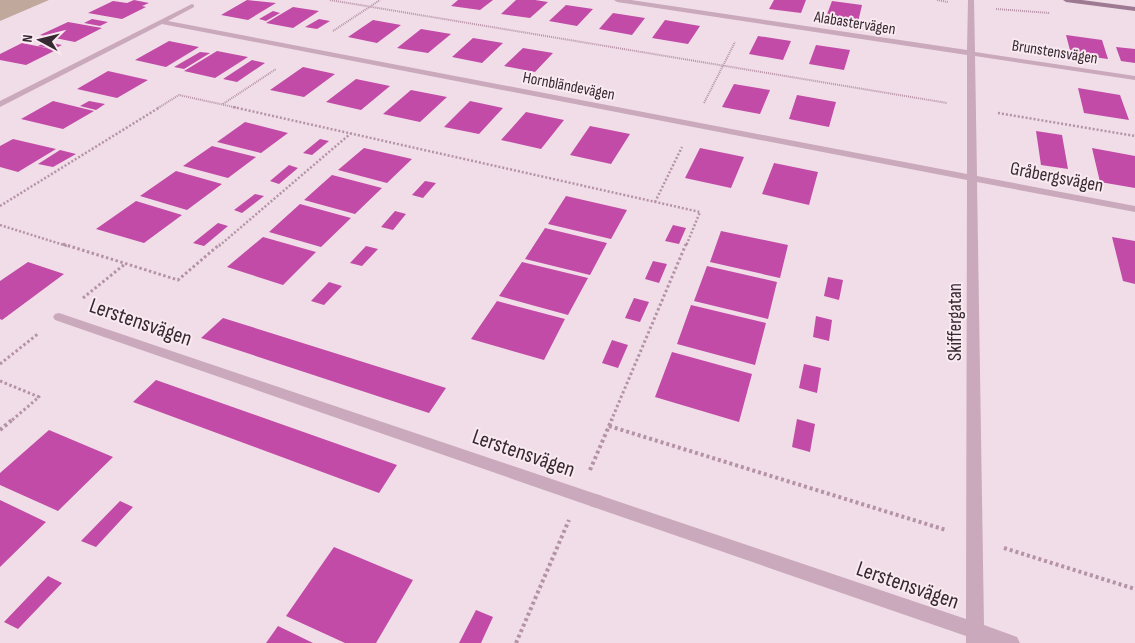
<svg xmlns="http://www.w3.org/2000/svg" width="1135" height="643" viewBox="0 0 1135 643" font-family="'Sofia Sans Condensed',sans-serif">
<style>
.green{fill:#c0a89d}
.building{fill:#c14ba6}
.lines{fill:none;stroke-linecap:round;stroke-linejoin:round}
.path-far3{stroke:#b593a7;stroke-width:2;stroke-dasharray:1 1;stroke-linecap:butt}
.path-far2{stroke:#b593a7;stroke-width:2.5;stroke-dasharray:2 2;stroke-linecap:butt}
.path-far1{stroke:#b593a7;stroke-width:3;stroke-dasharray:2.5 2.5;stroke-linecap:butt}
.path{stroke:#b593a7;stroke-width:4;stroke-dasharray:3 3;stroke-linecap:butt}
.lane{fill:#c9a9bb;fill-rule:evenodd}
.street{fill:#c9a9bb;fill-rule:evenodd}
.secondary{fill:#9d7a91;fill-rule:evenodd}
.labels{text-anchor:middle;stroke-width:4;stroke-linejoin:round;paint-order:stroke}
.far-street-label{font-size:16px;fill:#362932;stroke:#f9e9f0}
.street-label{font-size:19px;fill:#362932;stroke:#f9e9f0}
.near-street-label{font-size:22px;fill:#362932;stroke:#f9e9f0}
</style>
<rect width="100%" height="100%" fill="#f1dde7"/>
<path class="green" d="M0,0H49L0,21Z"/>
<path class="building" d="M134,0L149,3L142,6L146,7L122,19L88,13L113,1L127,3Z
M247,0L276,3L248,20L221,15Z
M458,0H493L480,10L451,6Z
M516,0H535L548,2L530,18L501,14Z
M774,0H806L801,13L769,9Z
M832,1L862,5L858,22L826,17Z
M566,5L593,9L577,26L549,21Z
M293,7L319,11L293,28L266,23Z
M273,11L280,13L266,21L259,19Z
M613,13L645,18L632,35L599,29Z
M92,19L108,22L100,26L84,23Z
M319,19L330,21L317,29L305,27Z
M373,20L401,25L377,43L348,37Z
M665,20L700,26L688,44L652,38Z
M68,22L102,28L75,42L40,35Z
M421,29L451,34L428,53L397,48Z
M1066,35L1102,40L1108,59L1071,54Z
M758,36L791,41L783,60L749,54Z
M473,38L503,43L482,63L452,57Z
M169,41L199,47L166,67L135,60Z
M46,42L62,45L54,49L38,46Z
M22,43L56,50L26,65L0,60V54Z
M816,45L850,50L844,70L809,64Z
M1116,47L1135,49V63L1121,61Z
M523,48L553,53L535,72L504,66Z
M217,51L248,57L215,78L184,71Z
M200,52L210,53L184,69L174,67Z
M252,60L265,63L237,82L223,79Z
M303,67L335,74L304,97L270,90Z
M108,71L148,80L117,98L77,89Z
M356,79L390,86L361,110L326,102Z
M734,84L770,90L760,114L722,107Z
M1078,88L1120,95L1129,120L1084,113Z
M411,90L447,97L420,122L383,114Z
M797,95L836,102L829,127L789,119Z
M53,101L94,111L63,129L21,119Z
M89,101L105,104L96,110L80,106Z
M470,101L503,108L479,134L444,127Z
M526,112L564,120L541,149L501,140Z
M245,122L288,133L261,153L217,142Z
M590,126L630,134L611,164L570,155Z
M1036,131L1062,135L1068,169L1041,165Z
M13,139L56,149L18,172L0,167V146Z
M320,139L329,141L312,155L303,153Z
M212,146L256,157L228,178L183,166Z
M364,148L412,159L387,183L338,170Z
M700,148L744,157L731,188L685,178Z
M1092,148L1135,156V188L1100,182Z
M60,150L76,154L53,167L38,164Z
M774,163L818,172L809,205L762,194Z
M289,165L298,168L279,184L270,181Z
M176,171L222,184L187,210L140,196Z
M332,175L382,188L355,214L304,200Z
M425,181L436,183L423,198L412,195Z
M255,194L264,196L242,213L234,210Z
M566,196L627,210L611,239L548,224Z
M136,201L182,215L144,243L96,229Z
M300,204L351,218L321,247L269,232Z
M395,211L406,214L393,230L381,227Z
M218,223L228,226L204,246L193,243Z
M673,225L686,228L679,244L665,241Z
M545,228L607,243L590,275L525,259Z
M721,231L788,245L780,278L710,262Z
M263,237L316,252L283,285L227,267Z
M1112,237L1135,241V284L1123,281Z
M366,246L378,249L362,266L350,263Z
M653,261L667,264L659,283L645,279Z
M28,262L64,274L2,320L0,319V281Z
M522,262L588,278L568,315L499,296Z
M707,266L777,282L768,319L694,301Z
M828,277L843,280L839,300L824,296Z
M329,282L342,286L324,305L311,301Z
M634,298L649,302L640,322L625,318Z
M497,301L565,319L544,360L471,339Z
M691,305L766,323L755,365L677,344Z
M816,316L832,320L829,341L813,337Z
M223,318L446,388L429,413L201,338Z
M612,340L628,345L618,368L602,363Z
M672,352L752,374L739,422L655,397Z
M804,364L821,368L817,393L799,388Z
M156,380L397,465L379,493L133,402Z
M797,419L815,424L810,452L792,447Z
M49,430L113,457L58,511L0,485V473Z
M0,500L46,522L0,567Z
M120,501L133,507L96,547L81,541Z
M334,547L413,580L376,643H345L286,616Z
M48,576L62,583L18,629L4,622Z
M476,610L493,617L481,643H459Z
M278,626L313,643H266Z"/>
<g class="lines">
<path class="path-far3" d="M330,0L947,103
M937,0L948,2
M996,9L1050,13
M333,31L380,0
M704,103L735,42
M223,104L276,69
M158,108L179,95L238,108"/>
<path class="path-far2" d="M233,107L700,212L686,246
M998,113L1135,136
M655,202L682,147
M0,206L160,107
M0,225L67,246
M219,246L350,134"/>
<path class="path-far1" d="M63,244L178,280L220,244
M83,298L125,264
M0,364L39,333
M0,381L39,397L11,421
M611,421L686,244"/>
<path class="path" d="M609,426L946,530
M0,430L13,419
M590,470L612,419
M1004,548L1135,589
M516,643L569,520"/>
<path class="lane" d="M59,313L596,494L602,496L604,501L602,506L596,508L55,320L53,317L55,314Z"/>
<path class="street" d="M614,0H631L967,50L968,0H974L975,52L1135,76V80L975,56L977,176L1135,206V212L977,182L984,625L1017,637L1020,643H966V636L596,508L590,506L588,501L590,496L596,494L966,619L967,180L162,24L0,107V101L192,4L194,5V7L168,21L967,174V55L617,2Z"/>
<path class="secondary" d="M1063,0H1082L1135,7V11L1066,2Z"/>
</g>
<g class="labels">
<g class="far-street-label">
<text transform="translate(855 22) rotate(9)" y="6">Alabastervägen</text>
<text transform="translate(1055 51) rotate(9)" y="6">Brunstensvägen</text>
<text transform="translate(569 85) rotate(11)" y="6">Hornbländevägen</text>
</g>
<g class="street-label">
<text transform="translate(1057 176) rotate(11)" y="7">Gråbergsvägen</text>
<text transform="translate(954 322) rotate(-90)" y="7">Skiffergatan</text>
</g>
<g class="near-street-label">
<text transform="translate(141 321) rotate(19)" y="8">Lerstensvägen</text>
<text transform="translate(524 452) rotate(19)" y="8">Lerstensvägen</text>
<text transform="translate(908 584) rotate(19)" y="8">Lerstensvägen</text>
</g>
</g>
<g transform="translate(40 40) rotate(277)" stroke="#f9e9f0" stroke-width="4" paint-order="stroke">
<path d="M0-4L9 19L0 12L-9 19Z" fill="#362932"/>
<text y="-8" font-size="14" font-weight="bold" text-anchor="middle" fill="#362932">N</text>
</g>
</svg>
